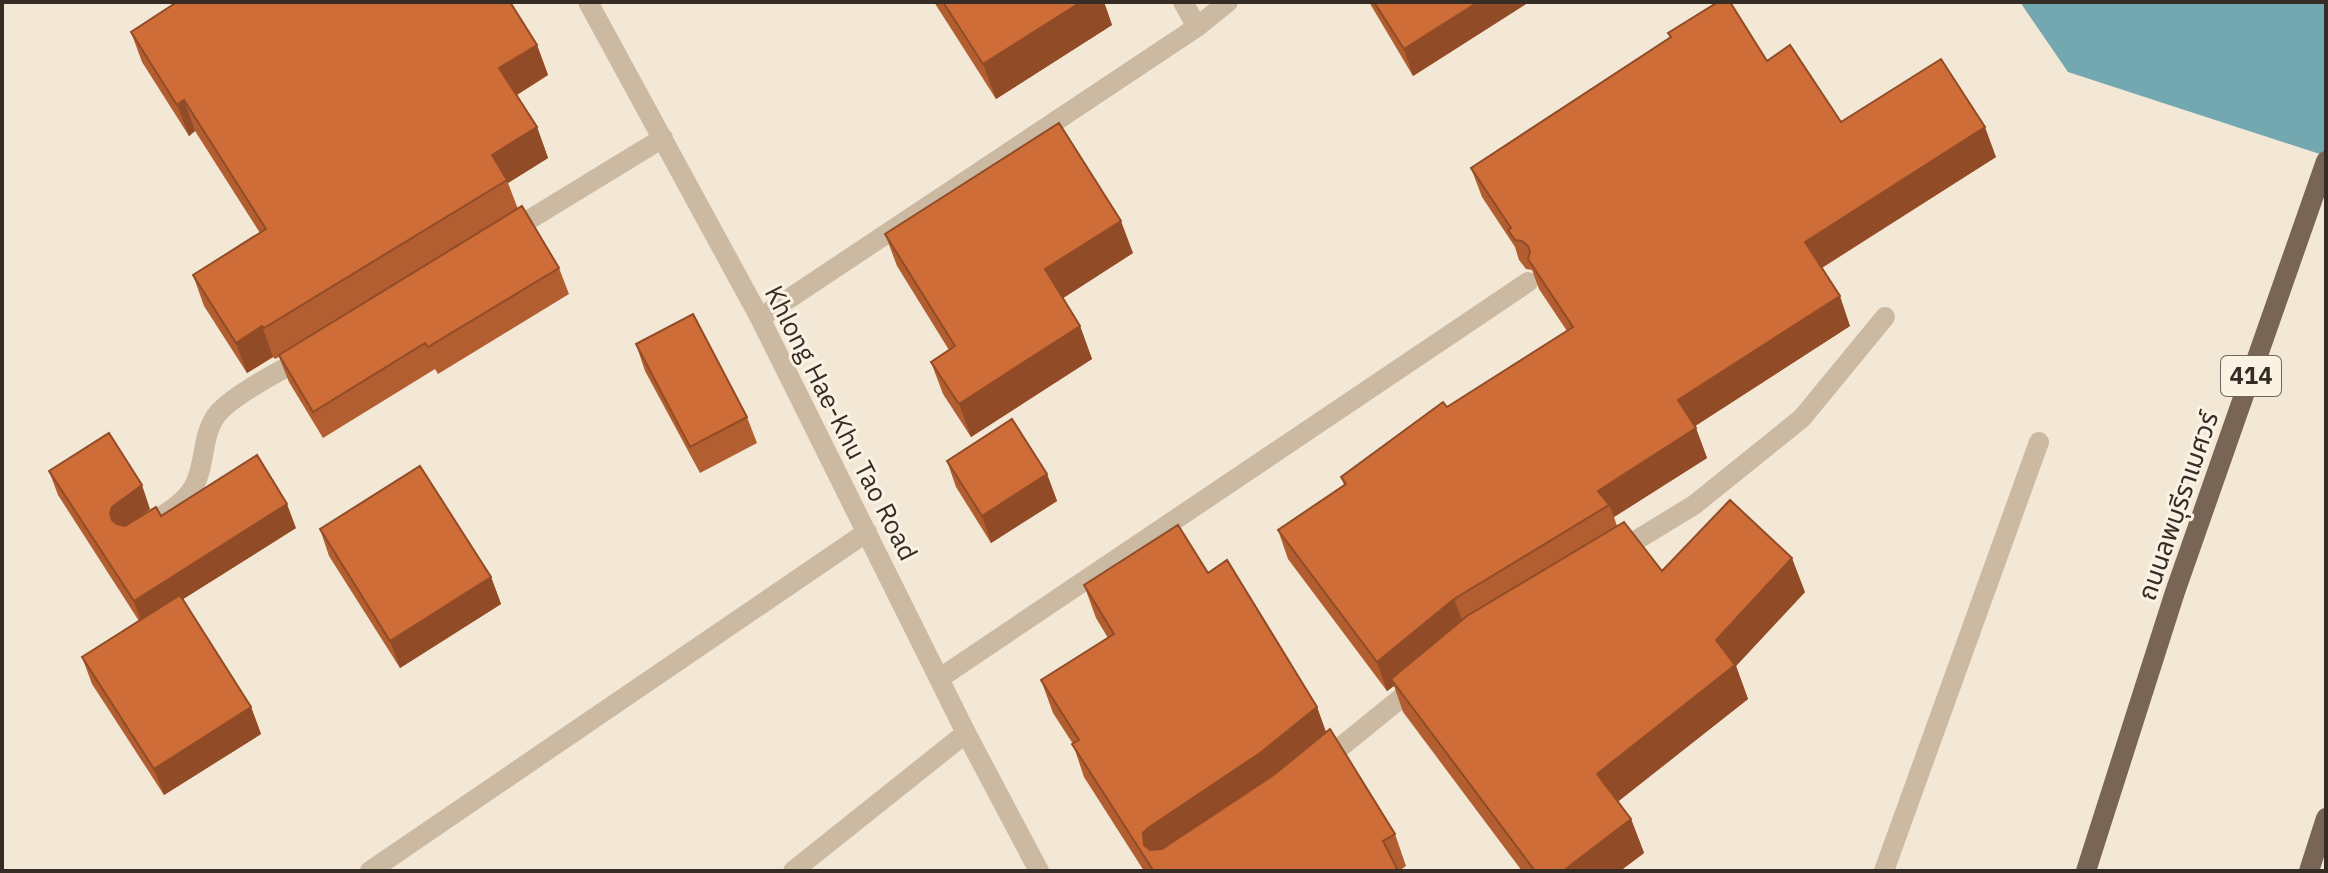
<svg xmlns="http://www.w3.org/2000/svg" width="2328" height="873" viewBox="0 0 2328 873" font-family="'IBM Plex Sans','Noto Sans Thai',sans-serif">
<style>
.water{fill:#74a8b1}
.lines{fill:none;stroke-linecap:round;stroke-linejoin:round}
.minor{stroke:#cbb9a2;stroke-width:20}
.major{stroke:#786555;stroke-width:20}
.wall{fill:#b25e30}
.shaded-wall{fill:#914c27}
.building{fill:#cf6d38;stroke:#914c27;stroke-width:2}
.labels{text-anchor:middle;stroke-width:6;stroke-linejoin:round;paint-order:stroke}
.shield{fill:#faf2e3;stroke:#70675e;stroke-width:2}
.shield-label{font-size:24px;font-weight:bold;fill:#352c25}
.street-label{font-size:26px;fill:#352c25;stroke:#faf2e3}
</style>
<rect width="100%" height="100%" fill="#f3e8d6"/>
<path class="water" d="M2020,2H2326V156L2068,72Z"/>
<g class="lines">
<path class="minor" d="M588,2L760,318L966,733L1039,871
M1183,2L1197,27
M509,232L663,138
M760,318L1197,27L1228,2
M140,531C156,519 182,506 193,488C207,464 200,434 219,412C236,393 284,369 308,355
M1617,552L1694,505L1802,418L1885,317
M940,678L1528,282
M1321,763L1417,685
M370,871L867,532
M793,871L966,733
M1884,871L2039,442"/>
<path class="major" d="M2086,871L2175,592L2326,161
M2309,871L2326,818"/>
</g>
<path class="wall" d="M934,2H1104L1112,25L996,99Z
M1369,2H1529L1413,76Z
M131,32L537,45L548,75L517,95L537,127L548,158L508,183L518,209L559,268L569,294L438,374L435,369L323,438L289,382L279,357L275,359L273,357L247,373L204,306L193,275L260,233L195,131L189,136L142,62Z
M1668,33L1767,61L1841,122L1996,157L1822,268L1850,326L1695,426L1707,458L1614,517L1617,526L1662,571L1805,592L1736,666L1748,699L1618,801L1631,819L1644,853L1620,871H1522L1403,712L1394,686L1387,691L1288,559L1278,530L1344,485L1341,477L1447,407L1567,331L1539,289L1532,270L1526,269L1519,260L1515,247L1482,197L1471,168L1670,37Z
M885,234L1133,253L1063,298L1080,326L1092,359L971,437L943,394L931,362L949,350L897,266Z
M636,344L747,417L757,443L700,473L645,371Z
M947,461L1047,474L1057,501L991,543L956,487Z
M49,471L150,509L140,516H161L296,528L183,599L251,707L261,734L164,795L92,684L82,657L139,621L58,495Z
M320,529L491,577L501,604L400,668L329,556Z
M1208,573L1317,707L1326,733L1395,834L1406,866L1399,871H1144L1084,777L1073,744L1053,713L1041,680L1108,638L1096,618L1084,585Z"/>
<path class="shaded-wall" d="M1081,2H1104L1112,25L996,99L983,64Z
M1478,2H1529L1413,76L1404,49Z
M537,45L548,75L510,99L499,68Z
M184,100L195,131L189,136L177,105Z
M537,127L548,158L508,183L492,155Z
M1985,127L1996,157L1816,271L1805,242Z
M1121,221L1133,253L1057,302L1045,269Z
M1840,296L1850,326L1689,430L1678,400Z
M262,326L273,357L247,373L236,343Z
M1080,326L1092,359L971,437L959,404Z
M1696,428L1707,458L1614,517L1609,505L1598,491Z
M1047,474L1057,501L991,543L982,516Z
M142,485L150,509L121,531L119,537L110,513L112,507Z
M287,504L296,528L142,625L134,601Z
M1792,558L1805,592L1736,666L1748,699L1610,808L1597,774L1716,640Z
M491,577L501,604L400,668L390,641Z
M1454,599L1465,628L1391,679L1394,686L1387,691L1377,662Z
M251,707L261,734L164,795L154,769Z
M1317,707L1329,740L1160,860L1144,845L1143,833L1148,828Z
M1631,819L1644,853L1620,871H1563Z"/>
<path class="building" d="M177,2H510L537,45L499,68L537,127L492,155L507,180L264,328L262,326L236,343L193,275L266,229L184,100L177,105L131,32Z
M943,2H1081L983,64Z
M1374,2H1478L1404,49Z
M1718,2H1730L1767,61L1790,45L1841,122L1941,59L1985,127L1805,242L1840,296L1678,400L1696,428L1598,491L1609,505L1454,599L1377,662L1278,530L1346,484L1341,477L1443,402L1447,407L1573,327L1528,259L1530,252L1528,246L1522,241L1515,240L1508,230L1511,228L1471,168L1671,37L1668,33Z
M1059,123L1121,221L1045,269L1080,326L959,404L931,362L955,346L885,234Z
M522,206L559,268L428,347L425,343L313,412L279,355Z
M693,314L747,417L690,447L636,344Z
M1012,419L1047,474L982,516L947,461Z
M109,433L142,485L112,507L110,513L112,520L117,524L125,526L156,507L161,516L257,455L287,504L134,601L49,471Z
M420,466L491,577L390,641L320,529Z
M1730,500L1792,558L1716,640L1735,665L1597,774L1631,819L1563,871H1535L1391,679L1467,616L1624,522L1662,571Z
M1178,525L1208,573L1227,560L1317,707L1260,753L1148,828L1143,833L1144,845L1150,850L1162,849L1275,774L1330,729L1395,834L1383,841L1398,871H1151L1153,870L1072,744L1079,740L1041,680L1114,634L1084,585Z
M180,595L251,707L154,769L82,657Z"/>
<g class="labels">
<rect class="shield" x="2221" y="356" width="60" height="40" rx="6"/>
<g class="shield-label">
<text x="2251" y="384">414</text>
</g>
<g class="street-label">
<text transform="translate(841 423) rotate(63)" y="9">Khlong Hae-Khu Tao Road</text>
<text transform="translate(2178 506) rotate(-71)" y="9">ถนนลพบุรีราเมศวร์</text>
</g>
</g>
<rect width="2328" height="873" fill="none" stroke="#352c25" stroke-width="8"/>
</svg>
